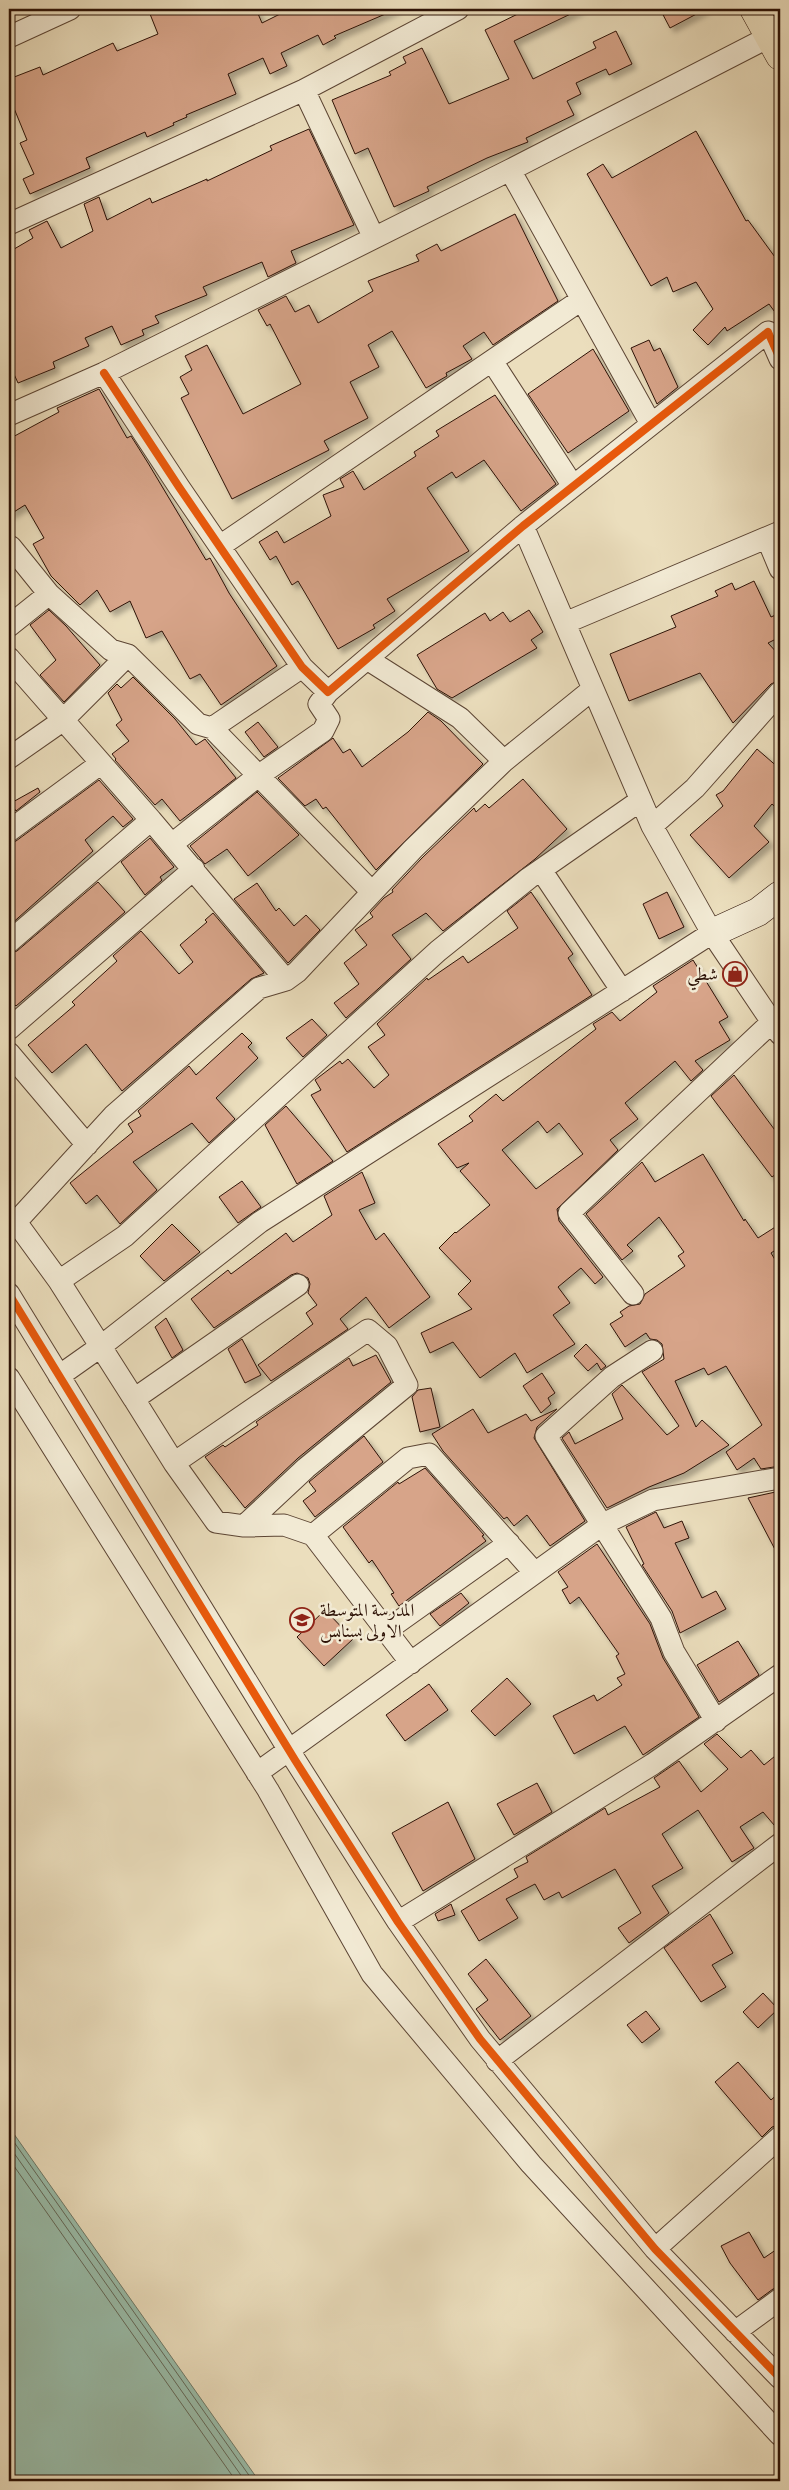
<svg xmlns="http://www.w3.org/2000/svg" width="789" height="2490" viewBox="0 0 789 2490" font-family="Alegreya,Amiri,serif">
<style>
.water{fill:#99bdaa;stroke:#6e7968}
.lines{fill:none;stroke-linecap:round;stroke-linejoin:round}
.shore{stroke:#636858;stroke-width:1}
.building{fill:#d7a489;stroke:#2d1206;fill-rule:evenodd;filter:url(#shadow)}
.street-casing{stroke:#5c4534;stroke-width:23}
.secondary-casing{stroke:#2d1206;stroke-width:29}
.primary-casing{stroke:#2d1206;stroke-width:29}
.street{stroke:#f2ead4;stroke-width:21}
.secondary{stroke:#f2ead4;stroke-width:28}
.primary{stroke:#ebdebd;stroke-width:28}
.cycleway-casing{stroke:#f2ead4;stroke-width:11}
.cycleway{stroke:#e8590c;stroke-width:8}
.labels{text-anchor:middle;stroke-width:5;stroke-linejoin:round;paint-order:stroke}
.poi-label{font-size:18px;fill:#2d1206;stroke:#f2ead4;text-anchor:end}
</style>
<defs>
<filter id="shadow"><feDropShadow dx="4.5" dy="4.5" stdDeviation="2.5" flood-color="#0004"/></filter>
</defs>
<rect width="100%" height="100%" fill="#ebdebd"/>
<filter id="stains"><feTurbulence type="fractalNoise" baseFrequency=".004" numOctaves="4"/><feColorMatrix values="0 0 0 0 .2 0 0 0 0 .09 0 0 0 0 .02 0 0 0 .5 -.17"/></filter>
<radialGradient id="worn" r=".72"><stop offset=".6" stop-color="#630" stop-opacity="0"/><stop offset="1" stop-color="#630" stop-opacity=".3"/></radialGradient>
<path class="water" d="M9,2127L259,2481H9Z"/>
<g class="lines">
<path class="shore" d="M9,2135L253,2481
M9,2146L245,2481
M9,2159L236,2481"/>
</g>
<path class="building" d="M163,9H256L262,23L290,9H397L334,36L336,38L323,45L318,35L281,53L287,66L270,74L263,58L228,74L236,94L186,115L187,117L173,123L174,125L147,137L145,132L86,158L90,168L30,194L23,179L34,174L20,143L27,140L9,96V79L40,67L43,75L113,43L117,51L158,34L150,14Z
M528,9H581L514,41L533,79L596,48L593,42L616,31L632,64L609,75L606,69L576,83L581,94L567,101L574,115L526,138L528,142L487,158L427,187L429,191L394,207L368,148L355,154L332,100L391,75L389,72L406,63L403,57L422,48L449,104L509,79L485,30Z
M660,9H706L670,28Z
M309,129L354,225L291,251L296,263L268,277L262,262L203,287L207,295L155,316L159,323L142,330L144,335L121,345L112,326L85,338L89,346L53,362L55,368L18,383L9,363V252L33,238L29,230L47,221L61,248L93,231L84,204L99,197L107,220L150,198L152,203L207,179V181L272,150L270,146Z
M696,131L746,221L748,220L780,264V319L769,304L727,331L725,327L708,345L693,330L713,309L696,282L673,292L667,277L651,286L587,174L603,164L612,178Z
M515,214L558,301L493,345L484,332L463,346L472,359L446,373L447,376L426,388L392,331L368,345L379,367L350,382L368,418L324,441L329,450L232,499L181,398L189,394L180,377L192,370L185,356L207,345L243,414L301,384L270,324L267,326L258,310L286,296L295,312L309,305L318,323L373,291L368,281L419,261L416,255L437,244L441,251Z
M649,340L654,351L660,348L678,387L657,404L631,348Z
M593,349L629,411L568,453L528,394Z
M99,389L127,438L131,436L148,463L206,560L210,558L229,593L277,666L221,705L200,674L190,679L162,631L146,638L130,601L110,612L97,590L80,605L51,576L33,544L44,538L25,505L9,515V439L59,412L57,408Z
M495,395L556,484L521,511L484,460L456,478L452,472L427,488L469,551L387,599L395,611L373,625L375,628L338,649L298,581L292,585L276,556L270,560L259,542L277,531L284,543L331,516L323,495L344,487L340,479L353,471L364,490L416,456L414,452L439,436L436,431Z
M754,581L771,617L780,613V637L768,643L780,656V680L771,684L733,723L700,673L629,701L610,654L676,627L671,616L718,596L715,591L732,583L735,590Z
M49,610L66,626L100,665L64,702L40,675L56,660L30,625Z
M529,610L543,632L531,640L537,648L452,698L437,689L417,655L485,613L490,621L503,612L510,622Z
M133,677L175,719L196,745L205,739L236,778L180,821L162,799L155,805L115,760L116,759L112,754L129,741L116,725L122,720L108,693L117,684L121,688Z
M428,712L441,721L483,764L376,870L326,807L323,809L316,799L305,806L278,778L333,738L343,753L350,749L362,767L408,732Z
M258,722L278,747L264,757L245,732Z
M757,749L780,769V811L772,804L754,826L769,842L729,878L690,835L723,806L716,795L723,791Z
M523,779L567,829L535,859L443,931L426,913L392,935L411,959L346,1018L334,1003L359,984L344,963L367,945L355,930L373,917L370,913L384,898L393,892L392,890L422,858L474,808L476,812L485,804L489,808Z
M99,780L133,819L123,827L113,816L85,840L93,851L9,926V843L16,841Z
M38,788L40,792L16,811L11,803Z
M257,792L299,835L248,876L227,849L205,864L190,846Z
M150,838L174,867L160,877L162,880L145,895L121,862Z
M98,882L125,912L16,1006L9,999V954L17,951Z
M257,883L276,911L279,908L294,926L306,915L320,930L288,963L234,899Z
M531,892L573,954L568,958L592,995L347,1152L311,1095L321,1090L315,1080L340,1061L342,1064L348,1059L374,1088L389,1075L368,1047L385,1035L377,1024L427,978L428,980L463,956L468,963L518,928L507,911Z
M667,892L684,927L659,939L643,904Z
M213,913L264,973L251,979L122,1091L86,1044L52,1073L28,1045L75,1005L72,1002L117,961L113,956L141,931L179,974L193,962L180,945L207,922L205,920Z
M693,960L728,1017L719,1022L730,1040L695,1061L703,1070L691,1081L675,1061L625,1103L638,1119L610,1140L618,1150L557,1209L559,1221L603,1277L595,1284L581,1268L558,1287L570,1303L553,1315L575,1344L527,1373L515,1353L480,1378L453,1342L430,1353L421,1333L472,1309L458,1294L471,1281L439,1248L455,1232L456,1233L490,1205L460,1171L469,1163L457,1168L438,1144L473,1121L469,1116L496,1094L503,1101L596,1029L593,1024L612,1012L620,1021L657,992L653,986ZM538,1121L547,1133L559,1123L583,1154L536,1189L502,1150Z
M312,1019L327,1035L303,1057L286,1038Z
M242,1033L252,1043L248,1047L258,1058L216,1098L235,1119L209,1143L192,1123L133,1162L157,1190L120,1224L97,1195L86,1204L70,1183L133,1132L128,1124L141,1116L138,1111L189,1066L196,1075Z
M734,1075L780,1137V1171L772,1177L711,1096Z
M286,1106L333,1161L297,1184L265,1125Z
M703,1154L744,1221L745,1219L758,1238L780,1224V1247L771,1253L780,1268V1466L761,1469L754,1458L737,1470L726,1452L762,1425L726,1366L708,1375L704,1368L675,1381L696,1427L702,1420L729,1445L684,1473L649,1487L607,1508L562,1438L569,1432L575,1444L623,1419L612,1394L622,1385L667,1435L679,1426L642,1372L664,1359L662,1344L657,1340L650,1339L646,1333L625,1347L610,1324L623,1316L620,1312L629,1306L640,1304L645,1294L685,1266L678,1256L684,1252L659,1217L627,1245L633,1251L622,1260L586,1214L642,1162L655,1182Z
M362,1172L375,1203L359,1210L376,1240L384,1233L430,1297L389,1328L366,1297L340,1319L348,1329L271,1381L258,1365L313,1324L306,1313L317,1305L308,1293L310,1284L308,1278L297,1273L291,1275L214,1328L191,1299L228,1270L231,1274L286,1233L293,1242L332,1215L324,1196Z
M242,1181L261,1207L238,1223L219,1197Z
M172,1224L200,1252L164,1281L140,1256Z
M166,1318L183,1350L172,1358L155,1327Z
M242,1339L261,1375L245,1383L228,1349Z
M586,1344L606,1366L601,1370L597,1363L588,1371L574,1356Z
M376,1355L391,1382L298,1458L245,1508L205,1457L223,1445L225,1447L258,1425L256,1422L349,1358L353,1366Z
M542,1373L555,1393L548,1398L551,1404L541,1413L523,1386Z
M431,1388L440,1427L420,1432L412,1397L418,1390Z
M473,1409L488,1433L526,1414L531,1421L557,1409L537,1427L534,1438L585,1521L550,1546L527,1515L514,1526L507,1517L504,1519L443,1451L432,1434Z
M364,1436L383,1462L315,1517L303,1501L316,1491L309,1482Z
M425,1468L484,1535L482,1536L486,1541L399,1606L391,1594L394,1593L372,1560L369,1563L343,1527L398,1482L399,1484Z
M780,1491V1559L748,1498Z
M656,1512L664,1528L682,1521L689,1538L675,1543L702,1598L716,1591L726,1609L680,1633L672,1611L642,1565L644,1564L626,1527Z
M597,1544L650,1624L663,1658L699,1717L643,1755L625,1726L574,1754L553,1716L594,1695L597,1701L622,1685L617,1678L625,1674L616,1656L619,1654L579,1597L570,1604L562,1590L568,1587L558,1572Z
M461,1593L469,1603L440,1626L430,1614Z
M325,1610L353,1639L324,1666L297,1637Z
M738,1641L759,1675L719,1702L697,1665Z
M507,1678L531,1704L495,1736L471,1711Z
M429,1684L448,1710L405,1741L386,1715Z
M717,1734L741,1758L751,1750L764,1765L780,1752V1832L763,1812L740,1827L754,1848L732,1862L698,1810L662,1834L683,1868L652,1886L669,1913L629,1943L618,1928L641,1913L615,1869L562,1898L559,1892L544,1900L535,1884L506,1899L518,1918L479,1941L461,1911L518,1877L514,1869L528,1862L526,1857L605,1808L608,1815L660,1787L654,1778L679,1761L701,1792L728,1769L704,1744Z
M537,1783L552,1812L514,1835L497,1804Z
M448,1802L475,1859L423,1891L392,1833Z
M451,1904L455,1915L438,1921L435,1914Z
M710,1914L733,1953L712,1965L726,1987L701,2002L664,1948Z
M486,1959L531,2016L500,2040L476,2009L488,2000L468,1974Z
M763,1993L778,2009L758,2028L743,2012Z
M646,2011L660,2029L642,2043L627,2025Z
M738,2062L771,2100L780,2092V2125L772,2127L762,2137L715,2082Z
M749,2232L764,2258L780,2247V2287L773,2289L758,2300L730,2263L721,2246Z"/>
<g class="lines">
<defs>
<path id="street" d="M9,37L70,9
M304,90L374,238
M510,170L651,424
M9,224L304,90L458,9
M492,361L573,486
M104,373L179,487L302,667L328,692L523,526L768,332L780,359
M9,415L104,373L510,170L769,37
M523,526L652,826L712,933L780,1034
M767,538L780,569
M220,546L581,300
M9,547H11L49,594L111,650L128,655L198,724L212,728L302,667
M565,623L780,532
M9,626L49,594
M9,658L151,820
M367,659L460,718L504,761
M212,728L372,892
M9,758L62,721L128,655
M652,826L695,788L780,692
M9,831L100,764
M172,844L258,776L323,731L329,719L319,704L328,692
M541,870L622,991
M9,942L151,820L286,980
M9,1029L194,869
M9,1053L87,1145
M16,1222L113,1116L259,988L286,980L297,972L413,849L504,761L593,689
M9,1227L16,1222L59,1281L134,1399L298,1285
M59,1281L125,1236L438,951L529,878L641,800
M9,1294L295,1760L398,1922L480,2039L655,2249L780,2378
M633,1294L569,1213L772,1022
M652,1351L612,1377L546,1436L661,1618L674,1652L716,1721
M59,1376L100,1347L260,1222L712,933
M9,1378L268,1790L372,1974L531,2164L780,2435
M134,1399L174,1463L216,1522L244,1526L306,1468L407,1385L387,1346L368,1330L174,1463
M244,1526L284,1525L313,1535L411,1663
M313,1535L408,1458L429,1454L534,1572
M387,1630L509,1543
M257,1773L603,1524L653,1500L780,1478
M398,1922L653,1764L780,1675
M497,2061L780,1844
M655,2249L780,2137
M735,2332L780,2299"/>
<path id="secondary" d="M712,933L758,912L780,895"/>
<path id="primary" d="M754,9L780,56"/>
</defs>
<use href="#street" class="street-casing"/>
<use href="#secondary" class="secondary-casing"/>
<use href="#primary" class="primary-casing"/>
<use href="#street" class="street"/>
<use href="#secondary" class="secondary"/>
<use href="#primary" class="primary"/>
<defs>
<path id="cycleway" d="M104,373L179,487L302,667L328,692L523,526L768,332L780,359
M9,1294L295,1760L398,1922L480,2039L655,2249L780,2378"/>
</defs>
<use href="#cycleway" class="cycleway-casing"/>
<use href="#cycleway" class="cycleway"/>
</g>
<defs>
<symbol id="shop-ring" viewBox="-11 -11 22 22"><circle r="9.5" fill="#f2ead4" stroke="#8f2418" stroke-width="1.5"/><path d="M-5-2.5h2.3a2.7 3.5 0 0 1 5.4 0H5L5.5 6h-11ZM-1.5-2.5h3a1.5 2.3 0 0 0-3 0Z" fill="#8f2418"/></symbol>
<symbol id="school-ring" viewBox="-11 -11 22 22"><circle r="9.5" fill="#f2ead4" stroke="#8f2418" stroke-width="1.5"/><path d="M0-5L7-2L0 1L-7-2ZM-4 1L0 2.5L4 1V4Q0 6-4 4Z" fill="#8f2418"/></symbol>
</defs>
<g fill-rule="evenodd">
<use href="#shop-ring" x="721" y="960" width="28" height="28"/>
<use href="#school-ring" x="288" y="1606" width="28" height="28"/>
</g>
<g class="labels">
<g class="poi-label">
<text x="718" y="980">شطي</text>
<text x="320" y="1616" text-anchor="start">المدرسة المتوسطة<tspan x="320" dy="21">الاولى بسنابس</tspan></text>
</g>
</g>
<rect width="789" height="2490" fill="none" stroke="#ebdebd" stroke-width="30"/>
<rect x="10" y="10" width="769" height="2470" fill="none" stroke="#2d1206" stroke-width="2.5"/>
<rect x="15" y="15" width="759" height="2460" fill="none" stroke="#2d1206"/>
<rect width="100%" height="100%" filter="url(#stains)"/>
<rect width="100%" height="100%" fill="url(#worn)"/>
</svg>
